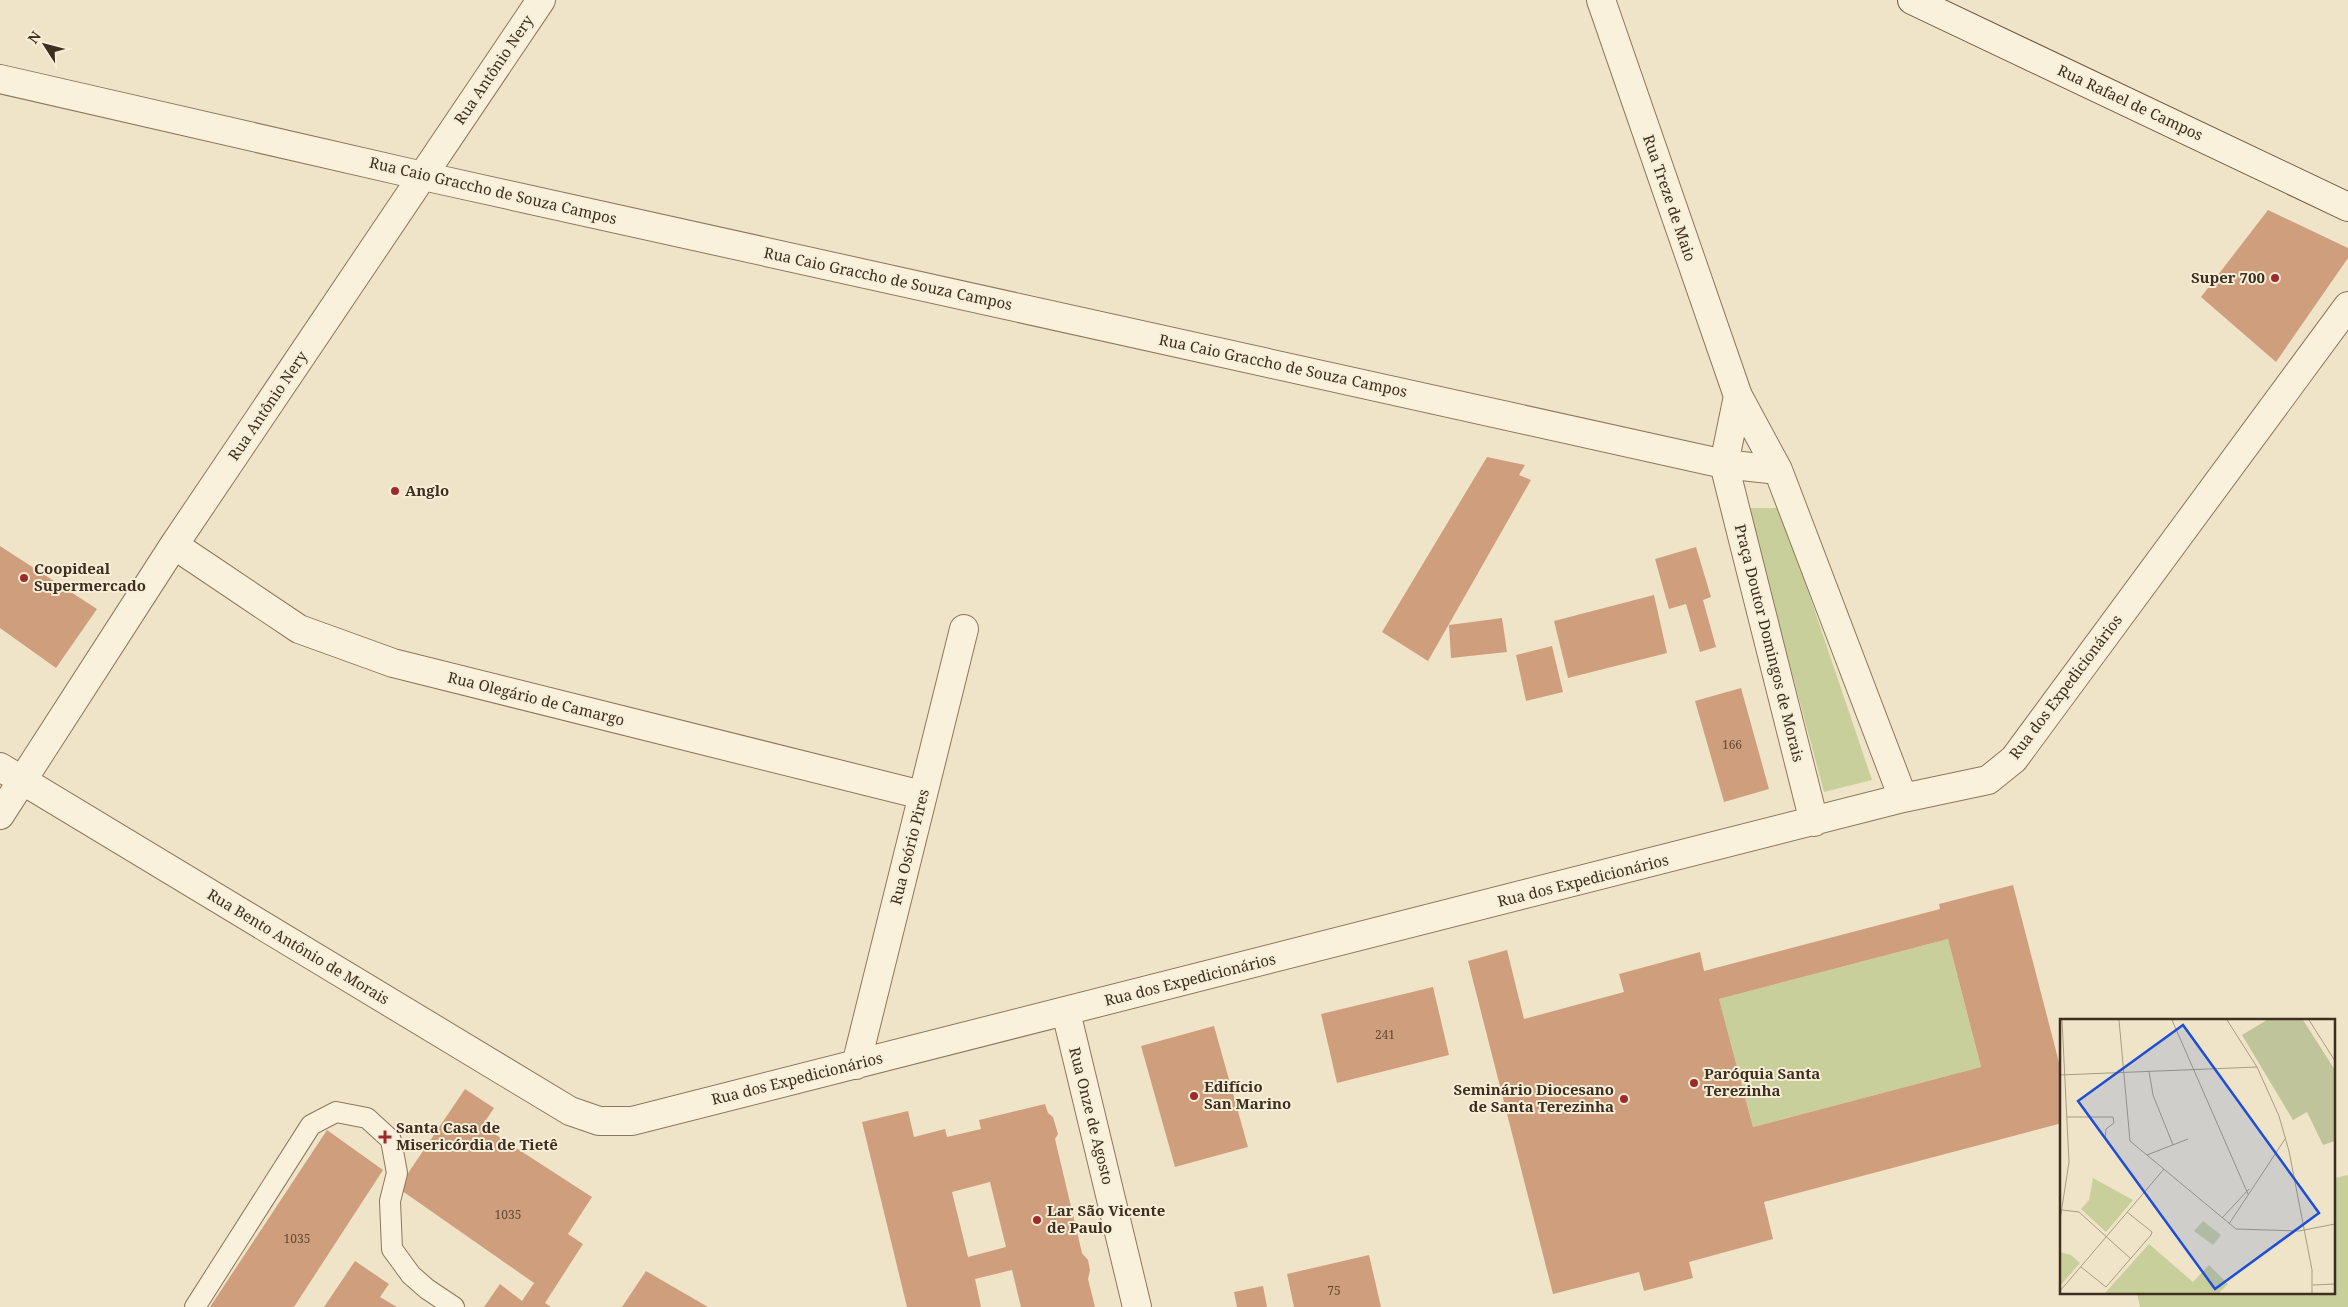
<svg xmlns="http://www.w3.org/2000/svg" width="2348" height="1307" viewBox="0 0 2348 1307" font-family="'Noto Serif',serif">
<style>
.green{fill:#c9cf9b}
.building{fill:#cf9f7d;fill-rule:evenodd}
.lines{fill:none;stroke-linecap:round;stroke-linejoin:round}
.lane-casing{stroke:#8d765c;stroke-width:22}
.street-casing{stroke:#8d765c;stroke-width:30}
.secondary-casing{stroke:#6f573f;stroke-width:30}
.lane{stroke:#faf1dc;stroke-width:20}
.street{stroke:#faf1dc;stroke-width:28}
.secondary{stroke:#faf1dc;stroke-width:28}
.poi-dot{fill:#9e2a2b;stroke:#f7eed8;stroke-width:2}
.labels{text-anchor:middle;stroke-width:4;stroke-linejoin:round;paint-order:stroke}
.number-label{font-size:12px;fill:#624a37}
.street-label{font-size:15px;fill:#3d2e20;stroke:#f7eed8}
.poi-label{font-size:15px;font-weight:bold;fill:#3d2e20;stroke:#f7eed8;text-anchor:start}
.inset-road{fill:none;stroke:#a89b85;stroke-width:1}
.view{fill:#1d4ed8;fill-opacity:0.15;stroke:#1d4ed8;stroke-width:2.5}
.inset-edge{fill:none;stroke:#3d2e20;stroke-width:2.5}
</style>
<rect width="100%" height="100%" fill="#f0e4c8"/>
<path class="green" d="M1748,508H1780L1872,780L1824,792Z
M1948,939L1981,1067L1753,1127L1719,999Z
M2348,1175V1307H2140L2137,1293H2334V1178Z"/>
<path class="building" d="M2268,210L2348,248V258L2276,362L2201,297Z
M1487,457L1525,465L1519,475L1531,480L1428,661L1382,632Z
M0,546L97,609L56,668L0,628Z
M1696,547L1711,597L1703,600L1716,647L1700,652L1686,604L1669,609L1655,559Z
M1654,595L1667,653L1568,678L1554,621Z
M1502,618L1507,652L1451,658L1449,625Z
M1552,646L1563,692L1526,701L1516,655Z
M1741,688L1769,789L1724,802L1695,701Z
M2013,885L2062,1074V1123L1764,1202L1773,1239L1689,1262L1693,1278L1644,1291L1639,1272L1553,1294L1468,961L1507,950L1524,1019L1624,992L1619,974L1700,952L1704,971L1940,909L1939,904ZM1948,939L1981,1067L1753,1127L1719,999Z
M1433,987L1449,1055L1337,1083L1321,1014Z
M1214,1026L1248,1147L1175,1167L1141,1046Z
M465,1089L494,1108L482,1126L592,1197L568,1234L583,1244L545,1303L551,1307H484L500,1284L522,1301L534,1283L398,1188Z
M1045,1104L1048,1113L1053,1117L1058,1134L1055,1139L1082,1253L1088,1260L1090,1270L1088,1279L1095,1307H1021L1012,1270L975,1279L981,1307H907L862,1122L908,1111L914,1137L945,1129L947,1137L981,1129L979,1120ZM990,1182L1006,1247L968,1257L952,1192Z
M327,1130L383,1170L294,1307H210Z
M1369,1255L1381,1307H1294L1287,1274Z
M355,1261L389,1284L380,1297L397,1307H324Z
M646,1271L708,1307H622Z
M1263,1286L1267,1307H1237L1234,1292Z"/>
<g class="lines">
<defs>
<path id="lane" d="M195,1307L311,1125L336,1112L367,1118L391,1140L397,1173L390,1201L392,1249L411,1275L427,1289L454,1307"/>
<path id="street" d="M1601,0L1738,396L1778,470L1903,798
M0,79L423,176L1724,464L1778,470
M1738,396L1724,464L1814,822
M174,545L299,629L393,663L922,795
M0,767L570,1111L599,1121H632L1903,798L1988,780L2014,759L2348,306
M0,815L174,545L541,0
M1066,1012L1137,1307
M856,1065L964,629"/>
<path id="secondary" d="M1912,0L2348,207"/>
</defs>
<use href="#lane" class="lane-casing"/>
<use href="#street" class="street-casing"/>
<use href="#secondary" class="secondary-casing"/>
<use href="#lane" class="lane"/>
<use href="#street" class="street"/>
<use href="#secondary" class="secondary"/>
</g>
<g class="poi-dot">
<circle cx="2275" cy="278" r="5"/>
<circle cx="395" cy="491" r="5"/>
<circle cx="24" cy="578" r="5"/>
<circle cx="1694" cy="1083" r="5"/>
<circle cx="1194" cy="1096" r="5"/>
<circle cx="1624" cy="1099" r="5"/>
<path d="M382.5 1129.5h5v5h5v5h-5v5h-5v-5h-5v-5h5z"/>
<circle cx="1037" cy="1220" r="5"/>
</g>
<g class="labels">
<g class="number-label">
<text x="1732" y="749">166</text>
<text x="1385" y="1039">241</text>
<text x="508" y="1219">1035</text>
<text x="297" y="1243">1035</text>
<text x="1334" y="1295">75</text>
</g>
<g class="street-label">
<text transform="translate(494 70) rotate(-56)" y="5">Rua Antônio Nery</text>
<text transform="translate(2130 103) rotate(25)" y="5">Rua Rafael de Campos</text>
<text transform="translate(493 191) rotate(13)" y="5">Rua Caio Graccho de Souza Campos</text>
<text transform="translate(1669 198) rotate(71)" y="5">Rua Treze de Maio</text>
<text transform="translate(888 279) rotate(12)" y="5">Rua Caio Graccho de Souza Campos</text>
<text transform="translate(1283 366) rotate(12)" y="5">Rua Caio Graccho de Souza Campos</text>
<text transform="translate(268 406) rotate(-56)" y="5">Rua Antônio Nery</text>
<text transform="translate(1769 643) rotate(76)" y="5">Praça Doutor Domingos de Morais</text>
<text transform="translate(2066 687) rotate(-53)" y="5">Rua dos Expedicionários</text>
<text transform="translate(536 699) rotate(14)" y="5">Rua Olegário de Camargo</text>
<text transform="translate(910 847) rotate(-76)" y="5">Rua Osório Pires</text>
<text transform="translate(1583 881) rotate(-14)" y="5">Rua dos Expedicionários</text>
<text transform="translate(298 947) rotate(31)" y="5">Rua Bento Antônio de Morais</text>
<text transform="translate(1190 980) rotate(-14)" y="5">Rua dos Expedicionários</text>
<text transform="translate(797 1079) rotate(-14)" y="5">Rua dos Expedicionários</text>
<text transform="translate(1091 1116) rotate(76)" y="5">Rua Onze de Agosto</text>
</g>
<g class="poi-label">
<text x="2265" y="283" text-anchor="end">Super 700</text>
<text x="405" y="496">Anglo</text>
<text x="34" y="574">Coopideal<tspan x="34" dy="17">Supermercado</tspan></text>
<text x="1704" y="1079">Paróquia Santa<tspan x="1704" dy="17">Terezinha</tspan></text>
<text x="1204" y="1092">Edifício<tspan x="1204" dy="17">San Marino</tspan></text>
<text x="1614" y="1095" text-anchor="end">Seminário Diocesano<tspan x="1614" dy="17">de Santa Terezinha</tspan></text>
<text x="396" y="1133">Santa Casa de<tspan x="396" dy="17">Misericórdia de Tietê</tspan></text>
<text x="1047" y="1216">Lar São Vicente<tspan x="1047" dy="17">de Paulo</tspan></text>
</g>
</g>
<g transform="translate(2060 1019)">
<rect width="275" height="275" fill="#f0e4c8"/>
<path d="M33,159L73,181L46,213L21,190L29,181ZM143,202L161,216L153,226L134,212ZM89,225L133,263L149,246L168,265L159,274H45ZM0,233L11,236L20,244L0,267Z" fill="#c9cf9b"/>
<path d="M207,1H243L275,51V122L263,126L247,93L233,101L182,16Z" fill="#bfc49a"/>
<path class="inset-road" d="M59,1L70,122L176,210L239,212L275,205M112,1L188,175M167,1L197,48L219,97L229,132L252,251V274M249,1L275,42M89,52L93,76L113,126M0,56L197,48M7,98H53L54,104L46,110L45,120M87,136L128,120M2,191L19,193L71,240M162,199L189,170M0,201L9,143L2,1M169,205L225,120M21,248L46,268L91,216L92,213L67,193M253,266L275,265M0,272L104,150"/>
<path class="view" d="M123,6L259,194L155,270L18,82Z"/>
<rect width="275" height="275" class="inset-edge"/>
</g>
<g transform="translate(45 45) rotate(306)" stroke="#f7eed8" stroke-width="4" paint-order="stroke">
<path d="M0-4L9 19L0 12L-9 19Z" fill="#3d2e20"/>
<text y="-8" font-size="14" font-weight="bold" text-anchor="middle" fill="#3d2e20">N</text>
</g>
</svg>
